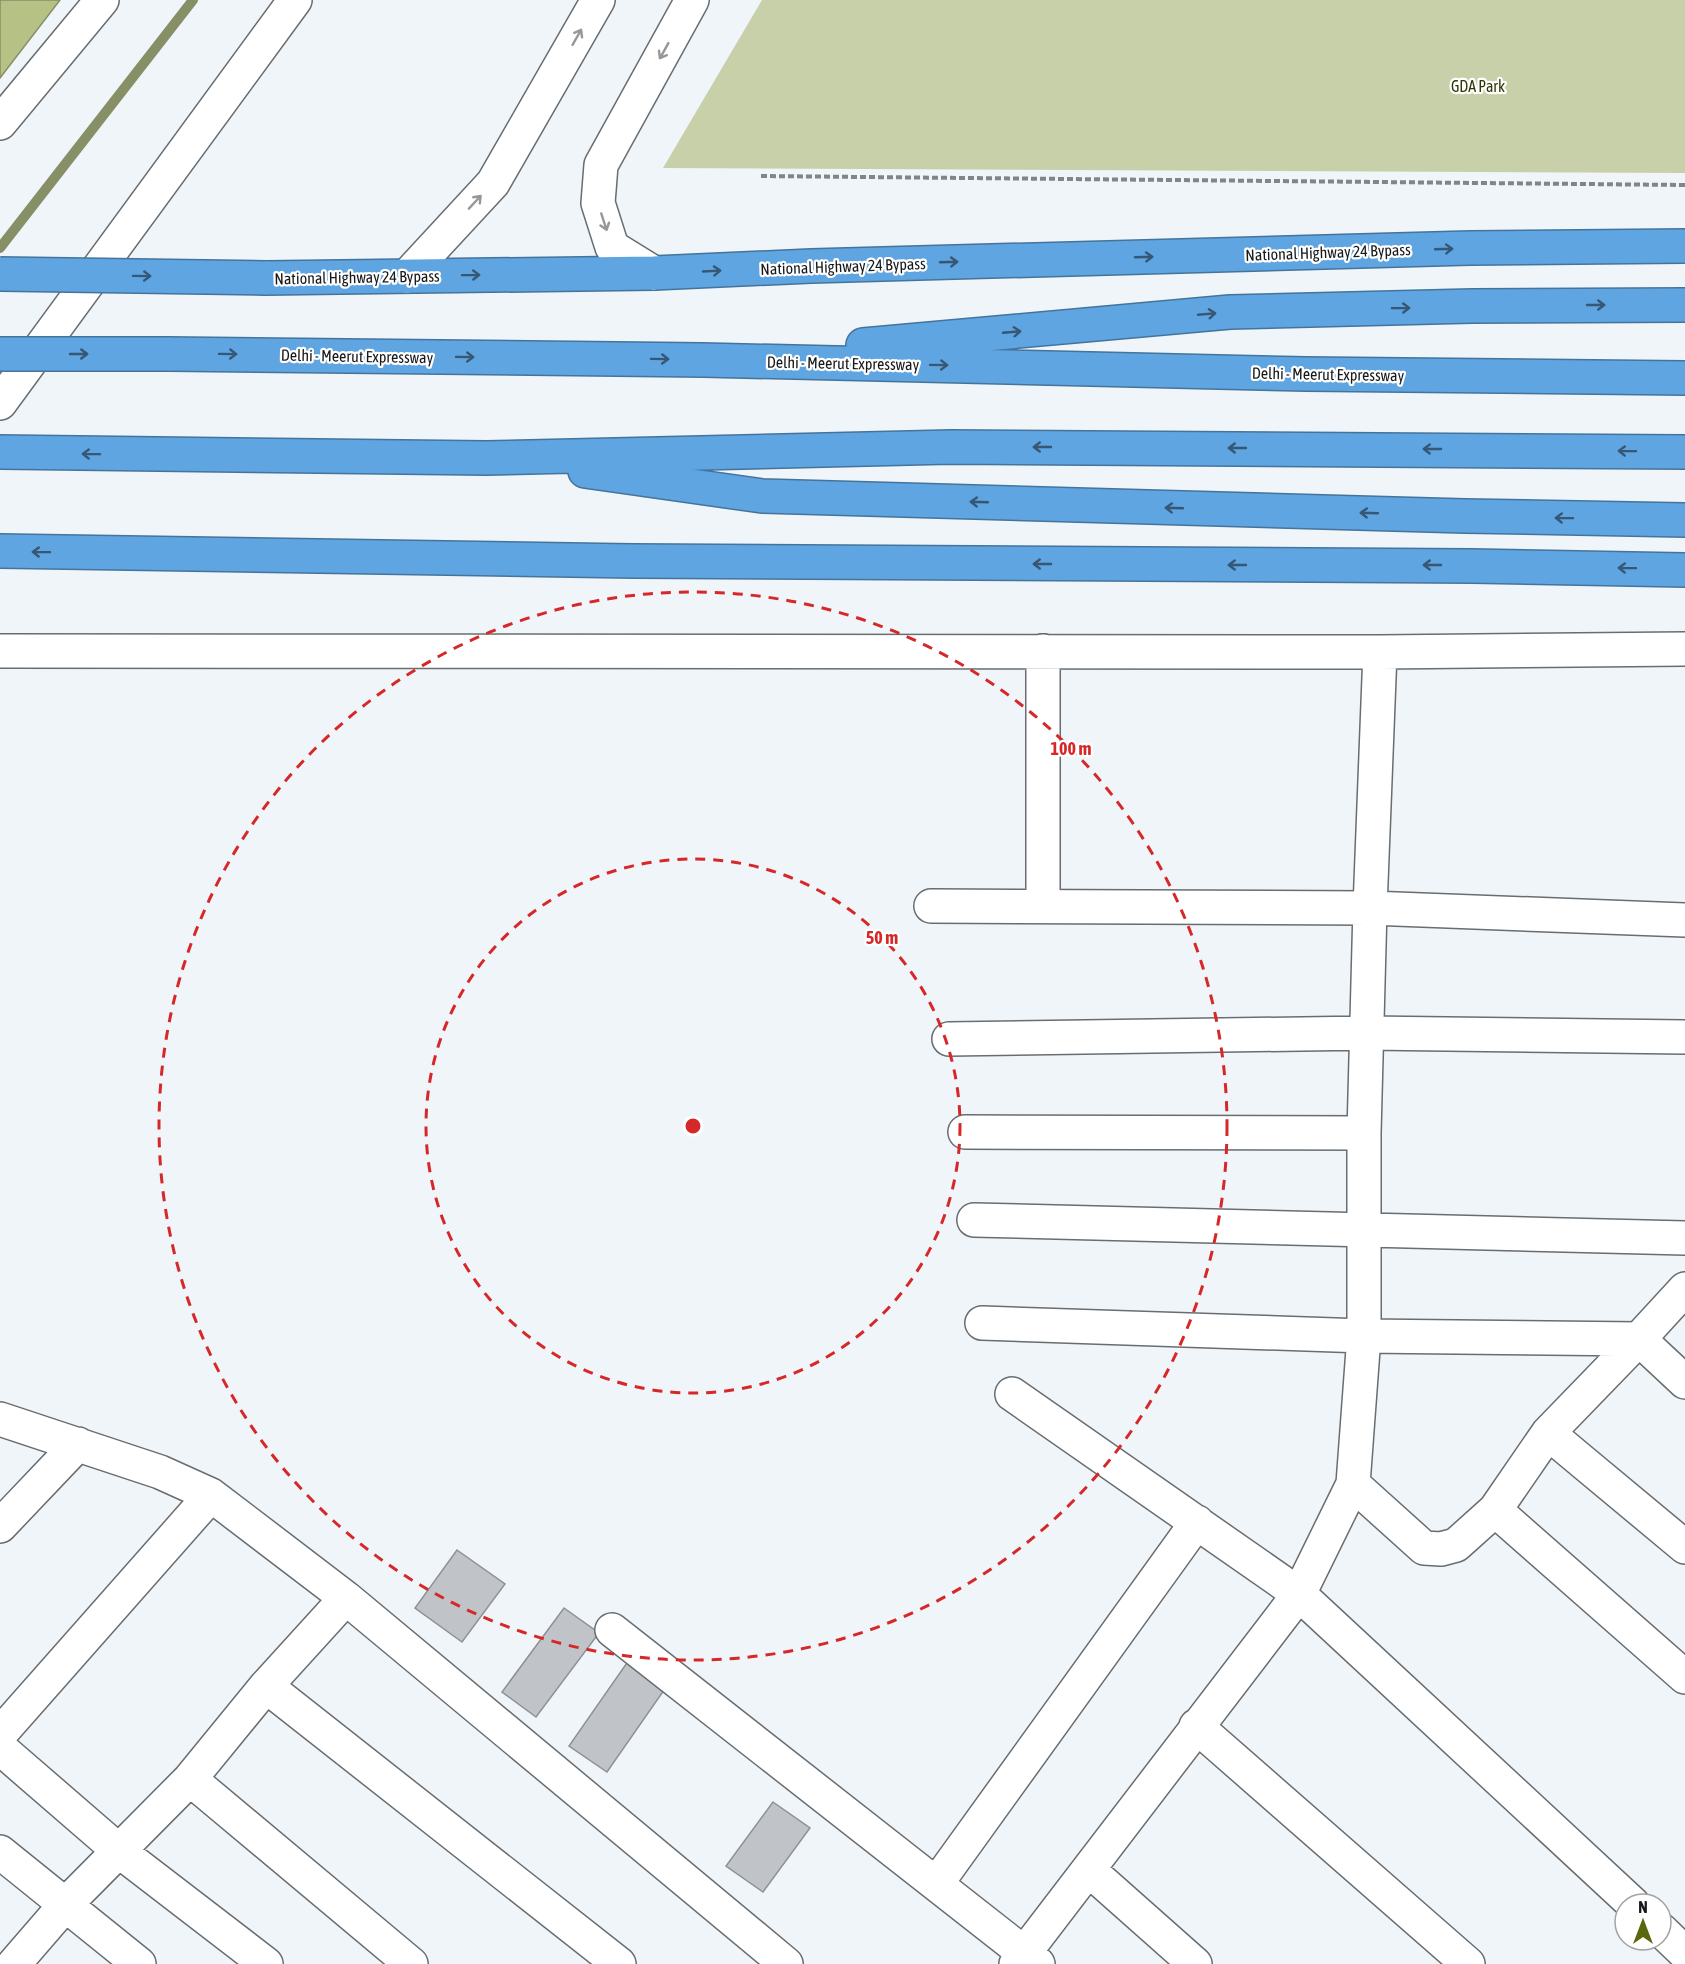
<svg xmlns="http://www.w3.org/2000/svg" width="1685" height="1964" viewBox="0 0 1685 1964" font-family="'Asap Condensed',sans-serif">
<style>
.green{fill:#c8d0aa}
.water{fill:#b6c285;stroke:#868f65;stroke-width:1.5}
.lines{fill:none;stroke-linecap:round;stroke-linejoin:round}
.stream{stroke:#868f65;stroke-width:10}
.building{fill:#c0c4c9;stroke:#8d9196;stroke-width:1.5}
.street-casing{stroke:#686d71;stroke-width:36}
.secondary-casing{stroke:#686d71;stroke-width:36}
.highway-casing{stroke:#45749b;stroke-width:36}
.path{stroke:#818488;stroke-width:4;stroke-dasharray:6 3;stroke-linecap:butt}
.street{stroke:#fff;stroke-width:33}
.secondary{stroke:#fff;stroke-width:33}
.highway{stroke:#5ea5e1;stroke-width:33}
.highway-bridge-casing{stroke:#45749b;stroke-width:36;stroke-linecap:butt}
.highway-bridge{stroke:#5ea5e1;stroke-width:33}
.oneway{stroke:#979798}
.oneway2{stroke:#375774}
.ring{fill:none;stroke:#d62828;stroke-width:3;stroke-dasharray:10 8}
.labels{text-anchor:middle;stroke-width:4.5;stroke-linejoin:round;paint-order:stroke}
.park-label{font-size:16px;fill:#313808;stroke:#fff}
.street-label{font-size:16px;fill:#17181a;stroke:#fff}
.centre{fill:#d62828;stroke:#fff;stroke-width:3}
.ring-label{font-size:18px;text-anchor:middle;font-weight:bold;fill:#d62828;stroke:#fff;stroke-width:4.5;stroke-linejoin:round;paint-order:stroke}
</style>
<rect width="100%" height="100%" fill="#f0f5fa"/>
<path class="green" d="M762,0H1685V173L663,168Z"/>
<path class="water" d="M0,0H60L0,78Z"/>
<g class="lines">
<path class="stream" d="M0,248L193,0"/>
</g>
<path class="building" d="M457,1550L505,1584L462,1642L415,1608Z
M564,1608L599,1633L536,1717L502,1692Z
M631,1657L669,1683L607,1772L569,1746Z
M773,1802L810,1828L763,1892L726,1866Z"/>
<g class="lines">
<defs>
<path id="street" d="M0,651L1380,652L1685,649
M931,906L1370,908L1685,920
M1043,906V651
M949,1039L1367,1033L1685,1037
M965,1132L1364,1133
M974,1220L1685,1238
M1685,1289L1639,1339L1548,1433L1495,1510L1685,1677
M982,1323L1364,1336L1639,1339L1685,1382
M1012,1394L1299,1594L1633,1904
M0,1419L160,1472L211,1495L346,1598L786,1964
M1548,1433L1685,1547
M1353,1484L1424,1548L1441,1549L1456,1545L1495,1510
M0,1526L78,1444
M612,1630L1038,1964
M266,1686L619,1964
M1196,1726L1468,1964
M0,1734L211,1495
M0,1748L119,1851L266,1964
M190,1779L411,1964
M0,1852L139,1964
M1089,1870L1195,1964
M937,1883L1197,1522
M1661,1930L1685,1953
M14,1964L65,1905L190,1779L266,1686L346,1598
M1016,1964L1299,1594L1353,1484L1364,1336V1133L1370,908L1380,652"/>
<path id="secondary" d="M0,123L102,0
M654,273L612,247L598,203L601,165L692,0
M407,276L493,183L598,0
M0,403L295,0"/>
<path id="highway" d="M266,278L654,273L811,266L1470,248L1685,246
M863,345L1230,312L1472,306L1685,305
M169,354L703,360L1306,374L1685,378
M0,452L486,458L951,447L1685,452
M585,471L762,496L1465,516L1685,520
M0,551L633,561L1472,566L1685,570"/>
</defs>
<use href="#street" class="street-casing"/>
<use href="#secondary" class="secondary-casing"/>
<use href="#highway" class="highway-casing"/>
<path class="path" d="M761,176L1685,185"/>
<use href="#street" class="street"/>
<use href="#secondary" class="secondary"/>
<use href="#highway" class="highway"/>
<defs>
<path id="highway-bridge" d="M0,274L266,278
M0,354H169"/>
</defs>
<use href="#highway-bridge" class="highway-bridge-casing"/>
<use href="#highway-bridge" class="highway-bridge"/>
</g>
<defs><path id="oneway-shaft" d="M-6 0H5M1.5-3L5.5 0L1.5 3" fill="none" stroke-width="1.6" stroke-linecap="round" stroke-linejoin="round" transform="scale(1.5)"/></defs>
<g class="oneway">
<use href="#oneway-shaft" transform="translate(577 37) rotate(-60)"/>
<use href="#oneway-shaft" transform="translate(664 51) rotate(119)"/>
<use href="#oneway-shaft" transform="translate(475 202) rotate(-47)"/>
<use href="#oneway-shaft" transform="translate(604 222) rotate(72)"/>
</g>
<g class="oneway2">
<use href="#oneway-shaft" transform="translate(1444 249) rotate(-2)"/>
<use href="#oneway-shaft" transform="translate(1144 257) rotate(-2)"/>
<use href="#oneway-shaft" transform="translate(949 262) rotate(-2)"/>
<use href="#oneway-shaft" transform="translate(712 271) rotate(-3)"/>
<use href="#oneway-shaft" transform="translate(471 275) rotate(-1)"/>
<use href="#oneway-shaft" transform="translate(142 276) rotate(1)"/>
<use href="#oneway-shaft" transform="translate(1596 305)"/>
<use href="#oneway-shaft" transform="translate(1401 308) rotate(-1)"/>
<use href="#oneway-shaft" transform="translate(1207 314) rotate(-5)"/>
<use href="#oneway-shaft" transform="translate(1012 332) rotate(-5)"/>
<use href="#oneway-shaft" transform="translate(79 354)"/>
<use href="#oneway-shaft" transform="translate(228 354) rotate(1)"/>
<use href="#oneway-shaft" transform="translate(465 357) rotate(1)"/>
<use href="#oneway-shaft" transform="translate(660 359) rotate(1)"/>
<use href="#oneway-shaft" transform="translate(939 365) rotate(1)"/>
<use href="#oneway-shaft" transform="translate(1042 447) rotate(-180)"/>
<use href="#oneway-shaft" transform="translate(1237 448) rotate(-180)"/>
<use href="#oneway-shaft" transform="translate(1432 449) rotate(-180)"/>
<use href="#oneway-shaft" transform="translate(1627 451) rotate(-179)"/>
<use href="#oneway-shaft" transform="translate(91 454) rotate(-179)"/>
<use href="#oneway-shaft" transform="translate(979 502) rotate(-178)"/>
<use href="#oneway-shaft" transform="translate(1174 508) rotate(-178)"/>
<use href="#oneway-shaft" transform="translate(1369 513) rotate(-178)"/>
<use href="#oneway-shaft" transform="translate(1564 518) rotate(-179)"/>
<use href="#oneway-shaft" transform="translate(41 552) rotate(-179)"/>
<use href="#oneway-shaft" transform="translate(1042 564) rotate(-180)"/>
<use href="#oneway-shaft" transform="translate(1237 565) rotate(-180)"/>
<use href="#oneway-shaft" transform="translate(1432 565) rotate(-180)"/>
<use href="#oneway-shaft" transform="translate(1627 568) rotate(-179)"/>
</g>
<g class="ring">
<circle cx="693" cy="1126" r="267"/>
<circle cx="693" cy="1126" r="534"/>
</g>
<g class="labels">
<g class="park-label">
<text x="1478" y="92">GDA Park</text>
</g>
<g class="street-label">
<text transform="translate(1328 252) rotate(-2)" y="6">National Highway 24 Bypass</text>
<text transform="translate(843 266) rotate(-2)" y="6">National Highway 24 Bypass</text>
<text transform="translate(357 277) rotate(-1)" y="6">National Highway 24 Bypass</text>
<text transform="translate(357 356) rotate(1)" y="6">Delhi - Meerut Expressway</text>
<text transform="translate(843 363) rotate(1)" y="6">Delhi - Meerut Expressway</text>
<text transform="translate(1328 374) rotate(1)" y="6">Delhi - Meerut Expressway</text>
</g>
</g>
<circle cx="693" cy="1126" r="9" class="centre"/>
<g class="ring-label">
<text x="1071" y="755">100 m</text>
<text x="882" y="944">50 m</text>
</g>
<g transform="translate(1643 1922)"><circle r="28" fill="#ffffff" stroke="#a2a3a3" stroke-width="1.5"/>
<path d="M0-4.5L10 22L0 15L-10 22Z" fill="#5b670d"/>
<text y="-9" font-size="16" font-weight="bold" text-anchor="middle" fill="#17181a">N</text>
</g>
</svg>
